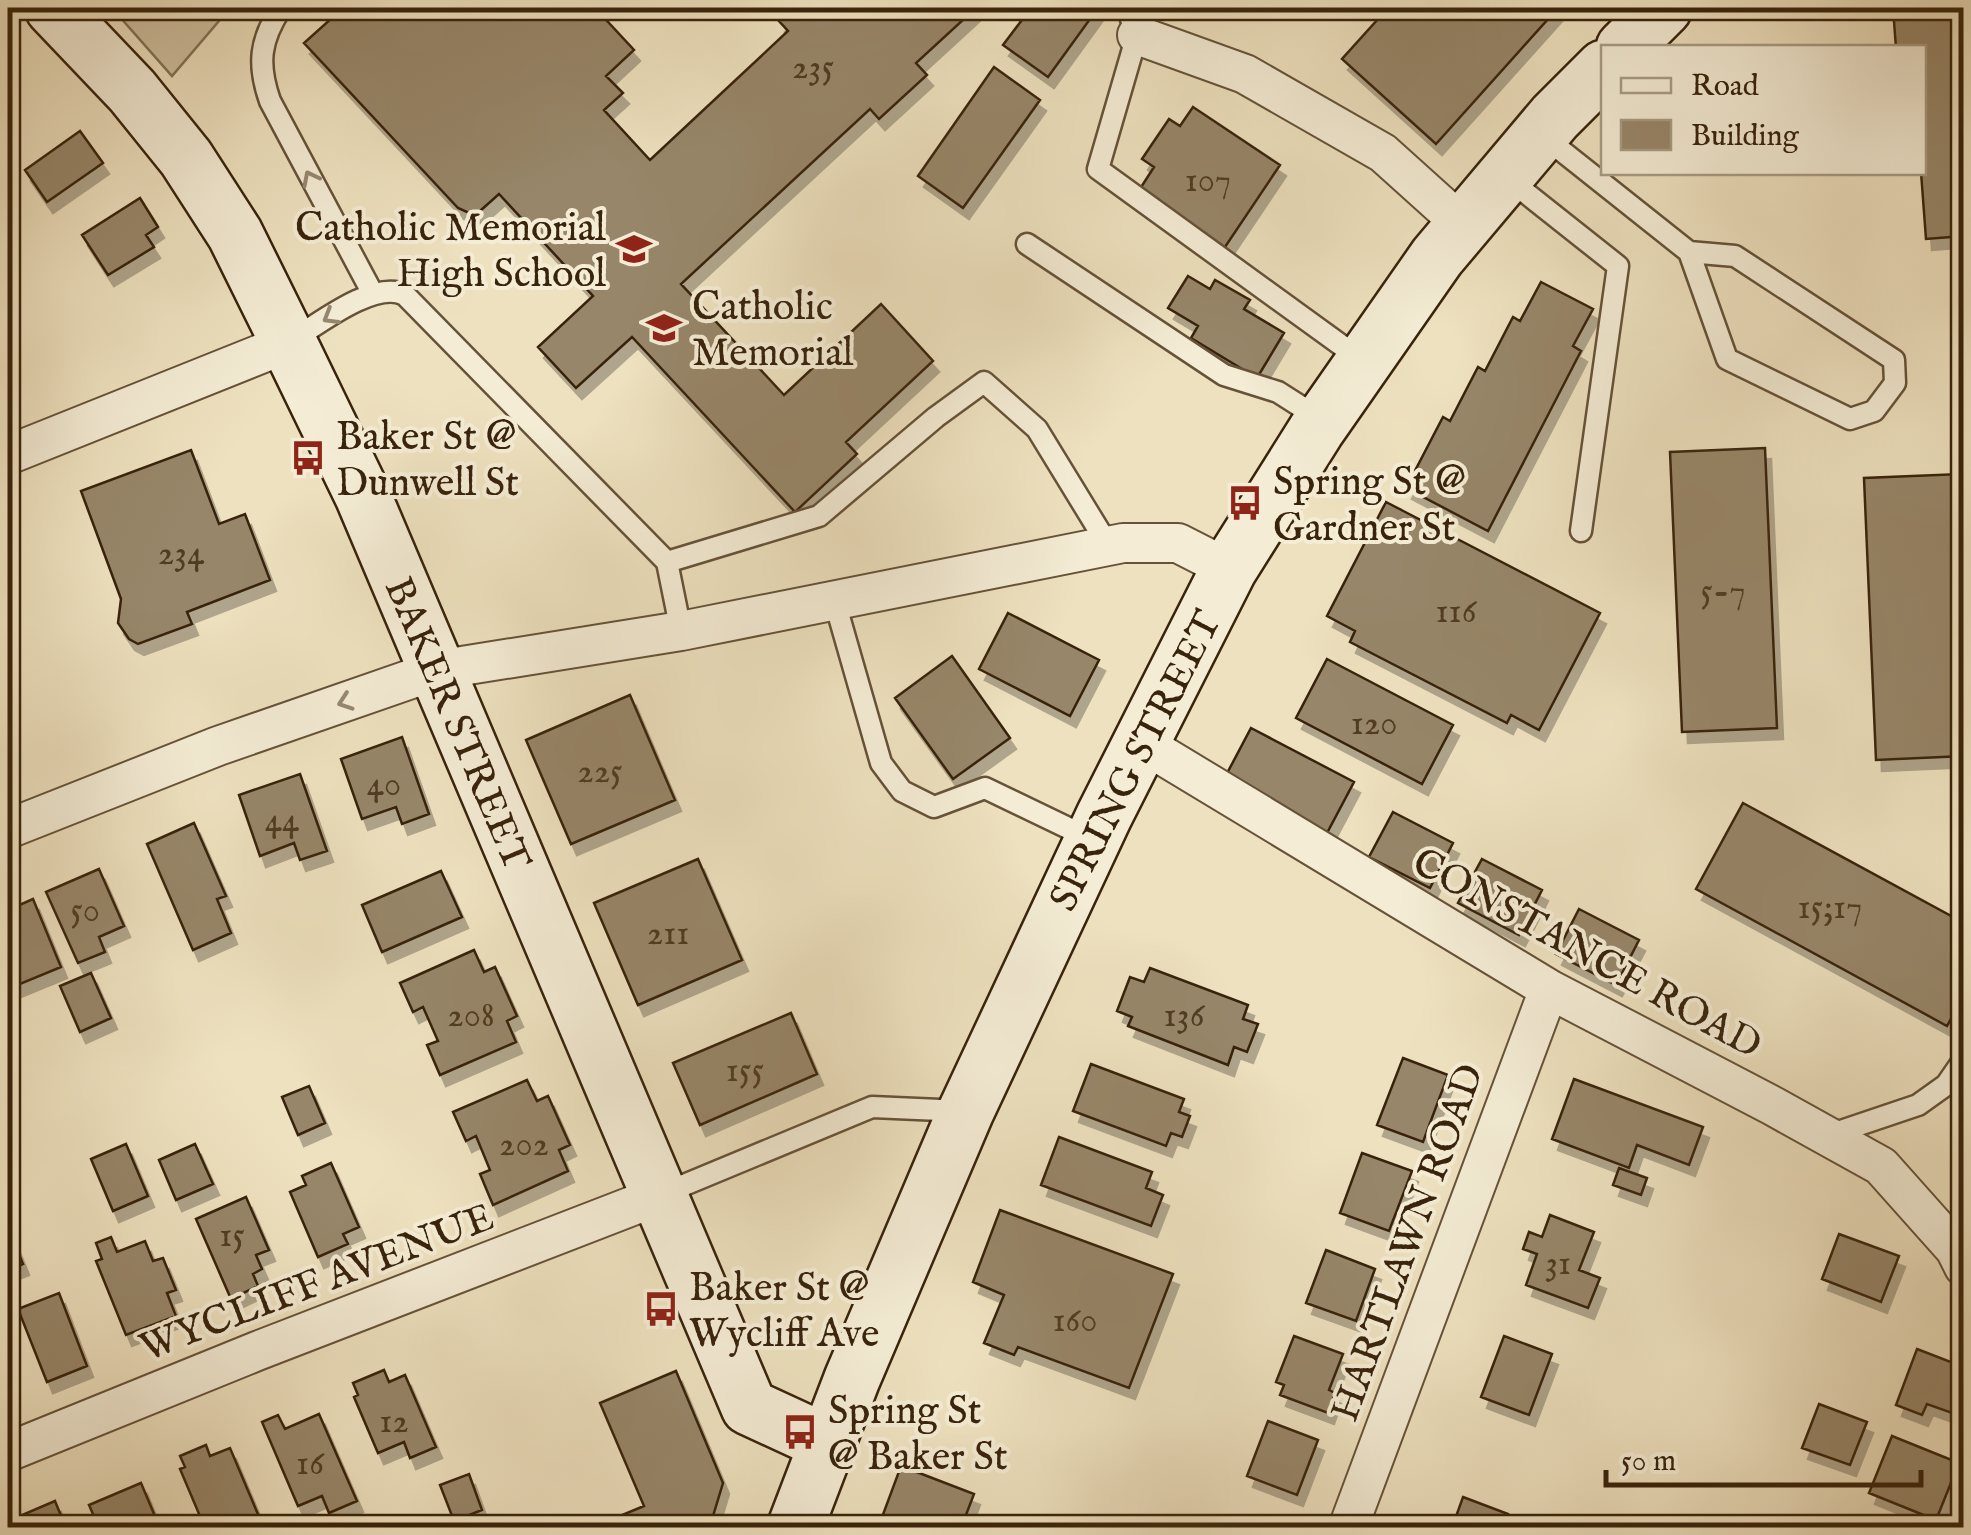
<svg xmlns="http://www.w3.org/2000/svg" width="1971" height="1535" viewBox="0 0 1971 1535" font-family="'IM FELL English',serif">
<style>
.green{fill:#cfc1a0;stroke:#847256;stroke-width:2.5}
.building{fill:#978669;stroke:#38230b;stroke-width:2.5;filter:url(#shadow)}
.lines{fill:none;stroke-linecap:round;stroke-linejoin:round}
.lane-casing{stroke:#665238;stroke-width:25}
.street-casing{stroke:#665238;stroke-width:42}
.secondary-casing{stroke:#38230b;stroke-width:60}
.lane{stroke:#f4ecd5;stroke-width:20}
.street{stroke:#f4ecd5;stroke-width:38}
.secondary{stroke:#f4ecd5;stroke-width:55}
.oneway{stroke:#968870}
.labels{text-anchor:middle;stroke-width:8;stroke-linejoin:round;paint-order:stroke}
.number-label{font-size:35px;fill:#503c22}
.poi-label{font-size:40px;fill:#38230b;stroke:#f4ecd5;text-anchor:start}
.street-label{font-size:40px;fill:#38230b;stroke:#f4ecd5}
</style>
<defs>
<filter id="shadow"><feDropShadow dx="6" dy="11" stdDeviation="0" flood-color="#0004"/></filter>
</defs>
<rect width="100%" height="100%" fill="#eee1bf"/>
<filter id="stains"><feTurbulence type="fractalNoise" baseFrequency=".002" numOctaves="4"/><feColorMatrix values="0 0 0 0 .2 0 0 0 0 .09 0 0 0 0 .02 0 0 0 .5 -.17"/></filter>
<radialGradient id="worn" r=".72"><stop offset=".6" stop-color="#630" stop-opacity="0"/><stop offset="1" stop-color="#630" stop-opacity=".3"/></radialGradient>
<path class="green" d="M112,8H230L172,76Z"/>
<path class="building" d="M343,8H595L634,50L606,76L623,93L604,110L650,160L788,31L779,21L793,8H976L916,63L927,75L879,119L870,109L681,284L784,395L881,304L933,361L846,442L857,454L795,512L632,337L576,388L538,347L593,296L499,194L480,211L469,213L458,208L304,43Z
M1031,8H1098L1048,77L1003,45Z
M1388,8H1558L1436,144L1342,59Z
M1893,8H1964V236L1926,239L1921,172L1924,48H1896Z
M994,67L1040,100L963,208L918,176Z
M1193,107L1280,165L1223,250L1138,192L1154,167L1142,159L1169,119L1180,126Z
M80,131L103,163L47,202L25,170Z
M140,198L158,227L146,235L154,247L108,275L82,235Z
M1188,276L1210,289L1215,280L1250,300L1244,309L1284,333L1257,378L1191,338L1198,326L1168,308Z
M1541,282L1593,309L1573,346L1581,351L1488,531L1406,488L1443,417L1450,421L1478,367L1485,371L1513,317L1520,321Z
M1765,448L1777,728L1682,732L1670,452Z
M191,450L219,524L245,514L270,580L187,612L192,624L138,644L129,639L118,623L121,599L81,491Z
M1961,474L1964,756L1876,760L1864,478Z
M1386,502L1600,613L1539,730L1511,715L1507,723L1350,642L1355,631L1327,616Z
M1008,613L1099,660L1070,716L979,669Z
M952,656L1010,738L953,779L895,698Z
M1327,659L1453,725L1422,784L1296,718Z
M630,695L675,800L571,844L526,740Z
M1251,728L1354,782L1327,833L1224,779Z
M402,737L429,814L402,824L396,807L362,819L341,759Z
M300,774L327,851L300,860L294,843L260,856L239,795Z
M1743,803L1964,923V995L1947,1026L1696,889Z
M1393,812L1453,843L1430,888L1369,857Z
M194,823L226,896L217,899L231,933L193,950L147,844Z
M698,859L742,960L638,1005L594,903Z
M1482,859L1542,890L1519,935L1458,903Z
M99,869L124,926L99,937L105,952L78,963L46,892Z
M441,871L462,917L382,952L362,905Z
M33,899L61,967L8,989V910Z
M1579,909L1639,940L1616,985L1556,954Z
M474,950L484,972L495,967L517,1016L507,1021L516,1042L440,1075L427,1045L438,1041L423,1007L413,1012L400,983Z
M1150,968L1248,1005L1243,1019L1258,1024L1247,1052L1234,1047L1228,1065L1128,1026L1132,1017L1117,1011L1130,977L1144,982Z
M91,973L111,1018L80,1032L60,986Z
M791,1013L817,1074L700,1125L673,1063Z
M1403,1058L1448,1075L1423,1142L1377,1125Z
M1091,1064L1184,1099L1179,1112L1190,1116L1182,1137L1171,1133L1166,1146L1073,1111Z
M1574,1079L1703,1127L1689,1165L1637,1145L1629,1168L1552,1139Z
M527,1080L537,1101L548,1096L570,1145L559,1150L568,1171L493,1205L480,1174L490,1170L476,1136L466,1141L453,1112Z
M309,1086L325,1123L298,1135L282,1097Z
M1059,1137L1152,1172L1146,1188L1163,1195L1151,1226L1041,1185Z
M126,1144L148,1196L113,1211L91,1159Z
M195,1144L213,1184L176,1200L159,1160Z
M1362,1153L1412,1171L1389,1231L1340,1213Z
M331,1163L359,1227L343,1234L348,1244L318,1257L290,1192L306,1185L302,1176Z
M1619,1168L1647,1178L1641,1195L1613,1185Z
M246,1197L269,1250L256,1255L262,1269L253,1274L258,1286L231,1299L196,1219Z
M1000,1210L1173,1274L1129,1388L1018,1347L1014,1355L984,1343L1004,1295L973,1282Z
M1550,1215L1594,1232L1579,1270L1600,1278L1588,1308L1526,1285L1537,1254L1523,1249L1529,1232L1542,1237Z
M8,1227L23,1264L8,1270Z
M1839,1234L1899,1256L1881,1302L1822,1279Z
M111,1237L117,1252L145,1241L153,1261L163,1258L176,1290L167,1293L176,1316L126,1335L96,1261L102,1259L96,1243Z
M1326,1250L1375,1269L1356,1321L1306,1303Z
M59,1293L87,1366L47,1382L18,1309Z
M1294,1336L1343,1354L1329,1390L1335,1393L1328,1413L1280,1395L1284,1385L1276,1382Z
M1504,1336L1552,1354L1529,1415L1481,1397Z
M1917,1349L1964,1367V1402L1956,1400L1952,1413L1927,1404L1922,1415L1896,1405Z
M384,1370L389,1382L405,1375L436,1447L410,1458L404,1442L378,1453L354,1397L358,1395L353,1383Z
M676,1371L723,1483L713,1516L685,1528H605L603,1523L644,1506L600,1403Z
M1819,1404L1867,1422L1850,1465L1802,1448Z
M319,1414L357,1501L329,1513L322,1496L298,1506L262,1422L278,1415L285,1429Z
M1268,1421L1318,1440L1297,1495L1247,1476Z
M1892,1436L1959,1463L1936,1520L1869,1493Z
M206,1445L210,1456L230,1448L260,1519L240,1528H205L180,1469L185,1467L180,1456Z
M901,1466L974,1494L961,1528H878Z
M469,1474L482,1510L454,1521L440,1485Z
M141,1483L160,1528H99L89,1505Z
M1463,1497L1508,1514L1503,1528H1439L1442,1520L1453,1525Z
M55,1501L66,1528H8V1521Z"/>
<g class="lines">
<defs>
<path id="lane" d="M281,8C260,40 257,64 270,101L373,294
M1127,8L1137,35L1098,169L1363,361
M1543,136L1689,252L1727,359L1850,419L1874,411L1895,383L1894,360L1735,256L1689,252
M1507,178L1618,266L1581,531
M1027,244L1224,375L1278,392L1322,420
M291,341C317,325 375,279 405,295L667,562L681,631
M667,562L819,516L936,417L984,382L1037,429L1108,545
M834,599L881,763L902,791L934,807L985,788L1091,839
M1829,1135L1918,1105L1946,1085L1964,1059
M660,1195L872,1107L963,1111"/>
<path id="street" d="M1137,35L1245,74L1383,153L1464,226
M8,455L288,343
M1142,743L1549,989L1773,1106L1881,1166L1955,1249L1964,1267
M8,829L218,746L437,670L681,631L1123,543H1178L1229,569
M8,1452L257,1351L658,1196
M1348,1528L1549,989"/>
<path id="secondary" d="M53,8L132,91L186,158L235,234L282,329L363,496L749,1407L827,1443
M1624,48L1664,8
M795,1528L852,1379L966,1111L1104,816L1229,569L1317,429L1437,257L1555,117L1604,68"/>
</defs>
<use href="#lane" class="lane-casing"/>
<use href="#street" class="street-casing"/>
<use href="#secondary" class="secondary-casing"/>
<use href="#lane" class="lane"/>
<use href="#street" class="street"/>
<use href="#secondary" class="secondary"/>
</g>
<defs><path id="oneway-chevron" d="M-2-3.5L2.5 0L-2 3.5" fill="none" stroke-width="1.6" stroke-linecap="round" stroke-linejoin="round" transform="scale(2.5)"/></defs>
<g class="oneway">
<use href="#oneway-chevron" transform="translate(310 178) rotate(-117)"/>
<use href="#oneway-chevron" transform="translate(330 317) rotate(149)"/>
<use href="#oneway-chevron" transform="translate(345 702) rotate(161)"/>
</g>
<defs>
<symbol id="school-bare" viewBox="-9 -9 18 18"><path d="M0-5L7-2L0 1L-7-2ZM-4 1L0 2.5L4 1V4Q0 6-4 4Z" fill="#8f2418" stroke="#f4ecd5" stroke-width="2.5" paint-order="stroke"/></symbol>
<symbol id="bus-bare" viewBox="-9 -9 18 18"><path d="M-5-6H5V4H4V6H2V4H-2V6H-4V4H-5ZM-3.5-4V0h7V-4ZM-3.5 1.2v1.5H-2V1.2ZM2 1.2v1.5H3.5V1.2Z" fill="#8f2418" stroke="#f4ecd5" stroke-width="2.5" paint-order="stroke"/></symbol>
</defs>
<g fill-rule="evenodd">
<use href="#school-bare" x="609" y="224" width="50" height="50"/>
<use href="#school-bare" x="639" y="303" width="50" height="50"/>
<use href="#bus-bare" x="283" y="433" width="50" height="50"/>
<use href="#bus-bare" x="1220" y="478" width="50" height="50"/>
<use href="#bus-bare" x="636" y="1284" width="50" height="50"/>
<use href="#bus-bare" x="775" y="1407" width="50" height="50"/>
</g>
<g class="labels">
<g class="number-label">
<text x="813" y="78">235</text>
<text x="1208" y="191">107</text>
<text x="181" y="564">234</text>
<text x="1723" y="602">5-7</text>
<text x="1456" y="622">116</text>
<text x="1374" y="734">120</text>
<text x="600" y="782">225</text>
<text x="384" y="795">40</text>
<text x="282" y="831">44</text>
<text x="1830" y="918">15;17</text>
<text x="85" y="921">50</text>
<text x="668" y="944">211</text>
<text x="471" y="1026">208</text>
<text x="1184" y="1026">136</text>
<text x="745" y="1081">155</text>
<text x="524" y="1155">202</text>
<text x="232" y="1246">15</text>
<text x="1558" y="1274">31</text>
<text x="1075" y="1331">160</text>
<text x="394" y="1432">12</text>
<text x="310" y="1474">16</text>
</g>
<g class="poi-label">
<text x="606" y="240" text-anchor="end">Catholic Memorial<tspan x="606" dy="46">High School</tspan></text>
<text x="692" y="319">Catholic<tspan x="692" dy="46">Memorial</tspan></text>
<text x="336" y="449">Baker St @<tspan x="336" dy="46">Dunwell St</tspan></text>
<text x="1273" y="494">Spring St @<tspan x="1273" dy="46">Gardner St</tspan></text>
<text x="689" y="1300">Baker St @<tspan x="689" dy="46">Wycliff Ave</tspan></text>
<text x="828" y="1423">Spring St<tspan x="828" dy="46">@ Baker St</tspan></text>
</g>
<g class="street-label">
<text transform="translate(459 723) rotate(67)" y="14">BAKER STREET</text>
<text transform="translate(1134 760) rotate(-63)" y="14">SPRING STREET</text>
<text transform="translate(1588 952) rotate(29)" y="14">CONSTANCE ROAD</text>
<text transform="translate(1406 1242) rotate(-70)" y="14">HARTLAWN ROAD</text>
<text transform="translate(316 1281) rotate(-21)" y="14">WYCLIFF AVENUE</text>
</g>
</g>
<rect width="1971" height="1535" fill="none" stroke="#eee1bf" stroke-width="40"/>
<rect x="10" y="10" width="1951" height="1515" fill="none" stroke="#38230b" stroke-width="5"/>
<rect x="20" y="20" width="1931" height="1495" fill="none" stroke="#38230b" stroke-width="2.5"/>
<rect x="1601" y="45" width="325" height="130" fill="#f4ecd5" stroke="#a99c84" stroke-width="2.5"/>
<rect x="1621" y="78" width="50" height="15" fill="#f4ecd5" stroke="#a99c84" stroke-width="2.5"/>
<text x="1691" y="95" font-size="30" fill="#38230b">Road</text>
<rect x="1621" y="120" width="50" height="30" fill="#978669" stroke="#a99c84" stroke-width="2.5"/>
<text x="1691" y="145" font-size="30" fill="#38230b">Building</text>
<path d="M1606 1470v15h315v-15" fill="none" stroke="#38230b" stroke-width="5"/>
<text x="1621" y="1470" font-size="30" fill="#38230b" stroke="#f4ecd5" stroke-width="8" paint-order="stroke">50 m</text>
<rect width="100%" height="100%" filter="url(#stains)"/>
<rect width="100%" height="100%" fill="url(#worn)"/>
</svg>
